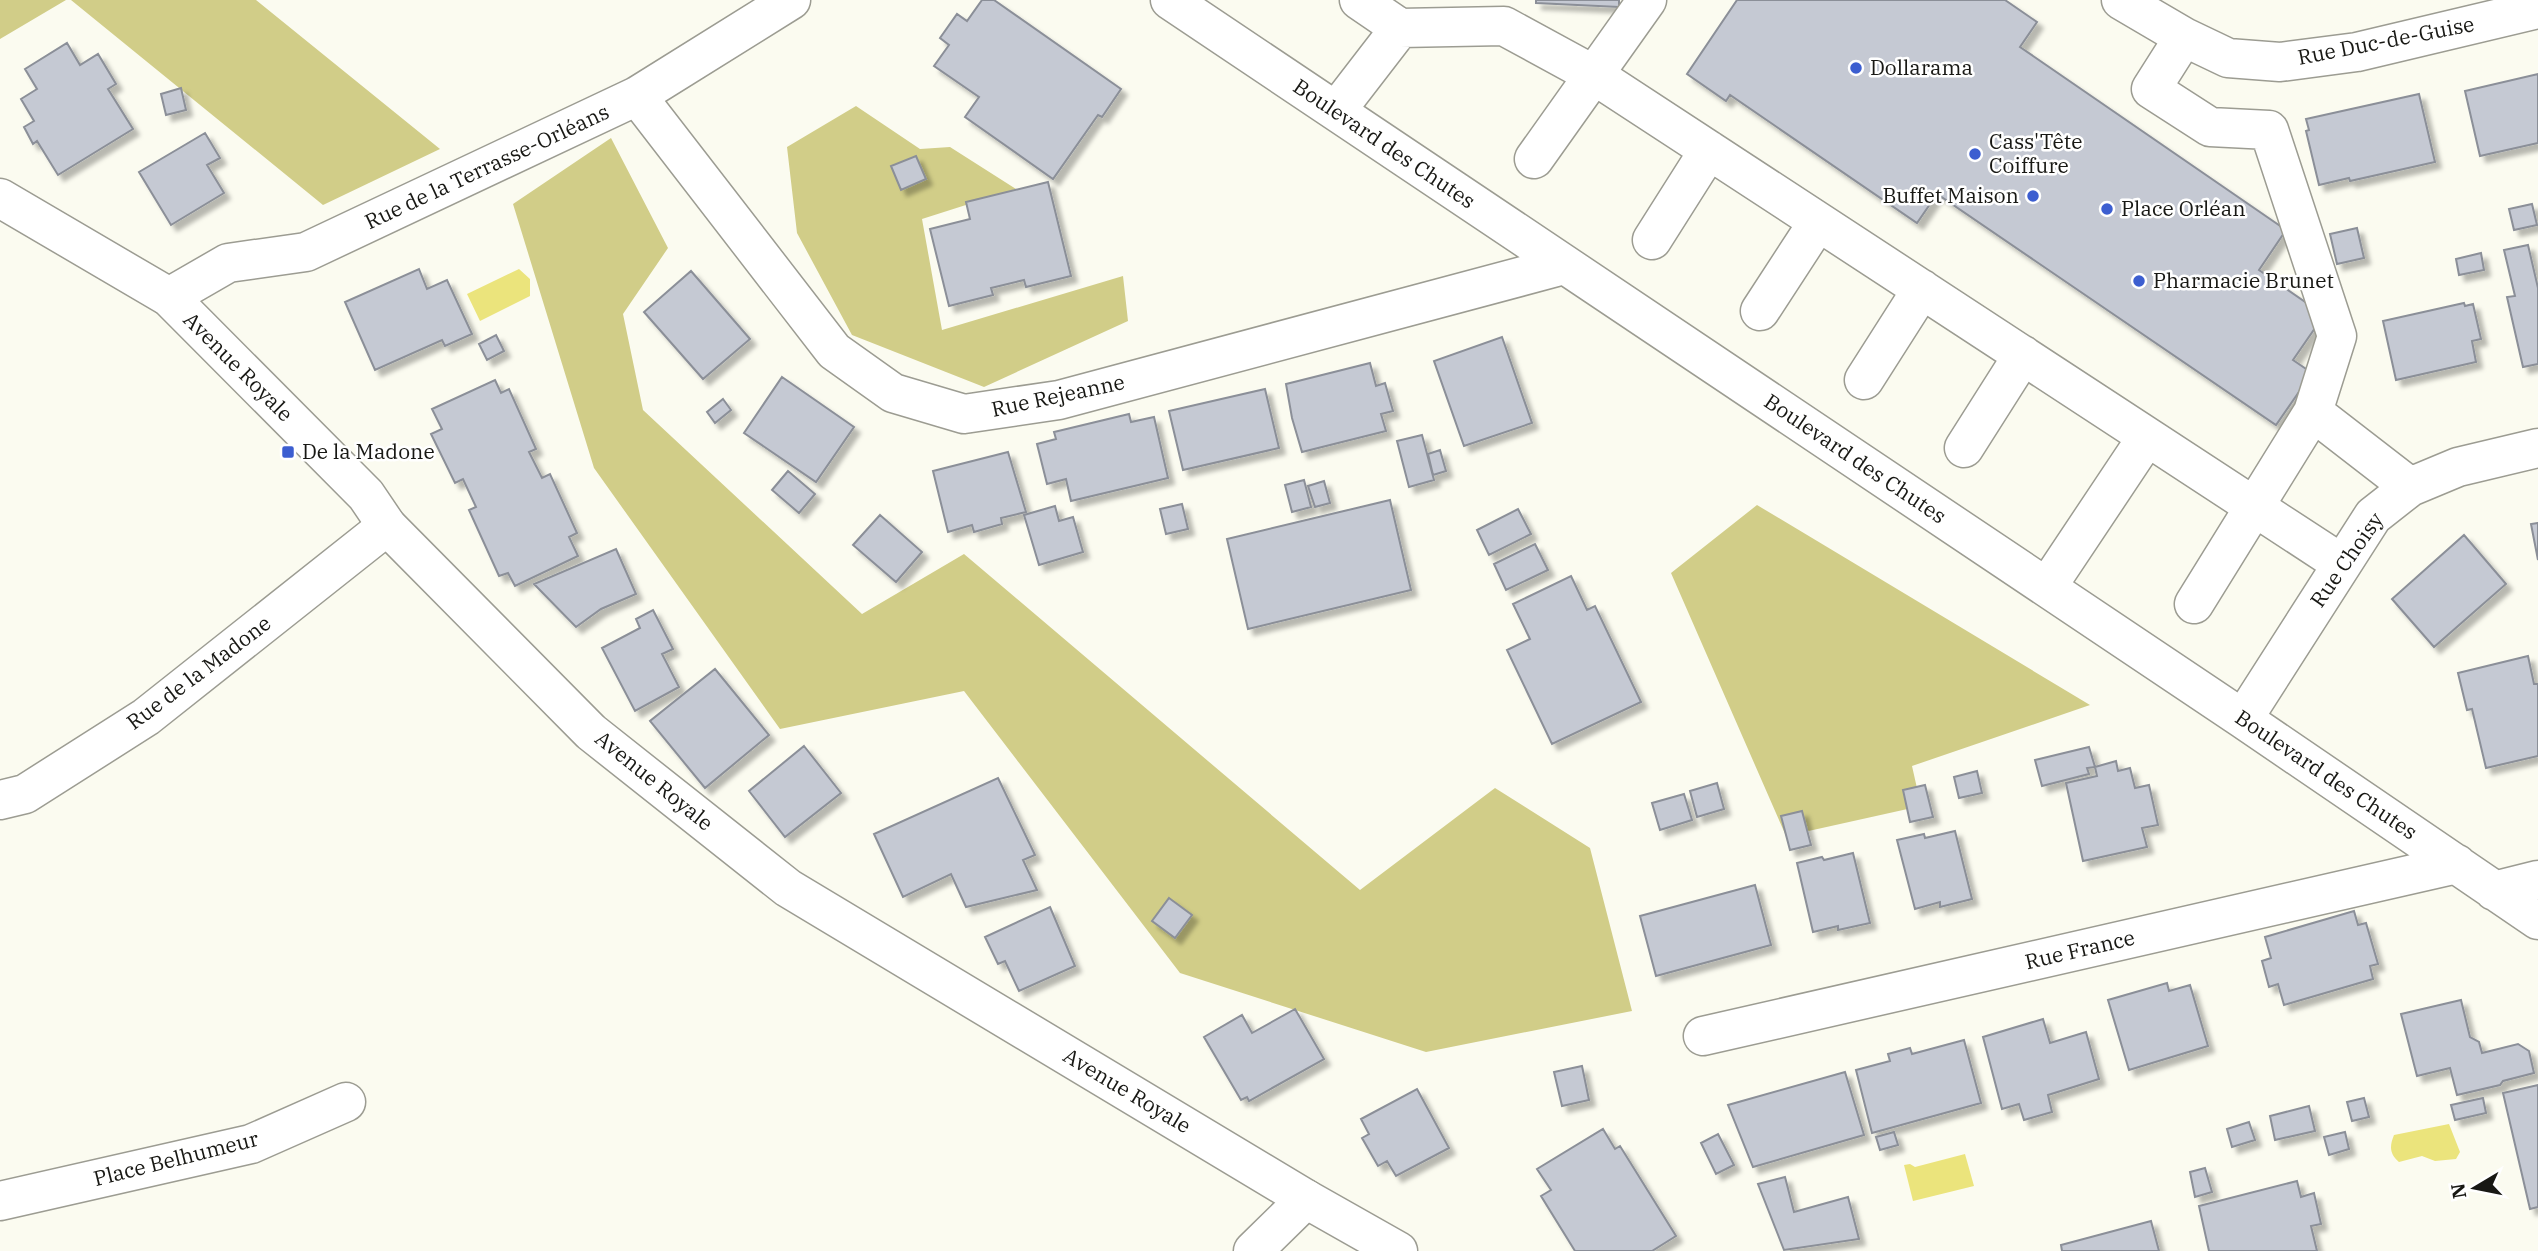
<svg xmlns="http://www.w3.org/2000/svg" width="2538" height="1251" viewBox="0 0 2538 1251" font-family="'IBM Plex Serif',serif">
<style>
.green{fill:#d1cd88}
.water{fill:#ebe47c}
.building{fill:#c5c9d3;stroke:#8b8f98;stroke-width:2;filter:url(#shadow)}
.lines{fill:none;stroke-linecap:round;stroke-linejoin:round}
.minor-casing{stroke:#9c9c92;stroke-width:41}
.major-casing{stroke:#9c9c92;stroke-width:41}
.minor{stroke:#fff;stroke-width:38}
.major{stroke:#fff;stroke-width:38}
.poi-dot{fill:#3c5ed0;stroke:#fff;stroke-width:2.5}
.labels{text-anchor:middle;stroke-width:5;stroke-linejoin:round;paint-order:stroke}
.street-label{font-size:21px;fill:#181814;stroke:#fff}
.poi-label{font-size:21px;fill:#181814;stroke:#fff;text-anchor:start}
</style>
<defs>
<filter id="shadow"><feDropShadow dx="6" dy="6" stdDeviation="2" flood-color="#0004"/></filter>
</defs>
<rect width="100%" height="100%" fill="#fbfbf0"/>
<path class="green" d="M0,0H66L0,39Z
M71,0H256L440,149L323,205Z
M856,106L920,149L950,147L1016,189L922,219L942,330L1123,276L1128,321L984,387L852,335L797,233L787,147Z
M611,138L668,248L623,314L643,410L862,614L964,554L1360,890L1495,788L1590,848L1632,1011L1426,1052L1180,973L964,691L780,729L594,468L513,204Z
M1757,505L2090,705L1912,766L1921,806L1786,836L1671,573Z"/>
<path class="water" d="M519,269L530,279V296L480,321L467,294Z
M2449,1124L2460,1152L2456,1159L2435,1161L2422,1156L2399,1162C2390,1154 2389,1147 2394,1135Z
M1965,1154L1974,1186L1913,1201L1904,1165L1910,1164L1915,1167Z"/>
<path class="building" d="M982,0H994L1121,89L1102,117L1098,115L1053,179L965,117L979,97L934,66L949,45L940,38L957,14L967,21Z
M1536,0H1619V7L1536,3Z
M1737,0H2005L2037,22L2020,47L2286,230L2259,270L2324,315L2293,360L2312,373L2276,425L1937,194L1917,223L1730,95L1726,101L1687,74Z
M67,43L80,65L98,54L116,84L108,89L133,129L58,175L37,141L33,144L24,127L34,121L21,99L37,89L25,69Z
M2538,74V143L2480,156L2465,91Z
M181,88L186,110L166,115L161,94Z
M2419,94L2435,162L2350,181L2349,178L2319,185L2306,131L2309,130L2306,119Z
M205,133L220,158L207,165L224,193L171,225L139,172Z
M916,156L926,179L901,190L891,166Z
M1048,182L1071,276L1026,287L1024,280L991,288L993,295L949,306L930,229L970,219L966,202Z
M2532,204L2537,225L2514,230L2509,209Z
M2357,228L2364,258L2337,264L2330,234Z
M2528,245L2538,288V364L2523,367L2507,297L2515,296L2504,250Z
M2481,253L2484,270L2459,275L2456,259Z
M419,269L427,289L447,280L472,334L445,346L442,340L375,370L345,302Z
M691,271L750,339L703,379L644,312Z
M2464,303L2465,306L2473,304L2481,339L2472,341L2476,362L2396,380L2383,321Z
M496,335L504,351L487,360L479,344Z
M1502,337L1532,423L1464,446L1434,361Z
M1370,363L1376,386L1385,383L1393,411L1381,414L1386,431L1302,452L1292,418L1286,384Z
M782,377L854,427L816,482L744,433Z
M495,380L501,393L509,389L536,449L529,452L542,478L550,474L577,533L569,537L578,556L515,586L508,573L499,576L469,510L476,507L463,479L455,483L431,434L442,429L432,409Z
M1265,389L1279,448L1183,470L1169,411Z
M723,399L731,410L715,423L707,412Z
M1129,414L1131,422L1154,417L1168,478L1071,501L1066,479L1047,484L1037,444L1056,439L1054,432Z
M1422,435L1434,480L1409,487L1397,441Z
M1440,450L1446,471L1433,475L1428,454Z
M1008,452L1026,512L1001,518L1002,524L974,532L972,525L948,532L933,471Z
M788,471L815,494L799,513L772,490Z
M1304,480L1311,507L1292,512L1285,485Z
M1324,481L1330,503L1315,507L1308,486Z
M1390,500L1411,590L1248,629L1227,539Z
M1182,504L1188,529L1166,534L1160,509Z
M1055,506L1059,521L1073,517L1083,552L1039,565L1024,515Z
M1518,509L1531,534L1489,555L1477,530Z
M880,515L922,552L896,582L853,545Z
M2538,523V560L2531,524Z
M2464,535L2506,584L2434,647L2392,599Z
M1535,544L1548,570L1506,590L1494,564Z
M616,549L636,594L601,609L576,627L534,584Z
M1571,576L1587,610L1595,606L1641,702L1552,744L1507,650L1530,639L1513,604Z
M653,610L673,649L662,654L679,687L635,711L602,648L640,628L636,619Z
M2528,656L2534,684H2538V756L2486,768L2472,709L2467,710L2458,673Z
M715,669L769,735L705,788L650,721Z
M804,746L841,793L785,837L749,791Z
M2089,747L2095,767L2087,768L2089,774L2042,786L2035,760Z
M2116,761L2118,771L2130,768L2135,788L2149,785L2158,825L2142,828L2147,847L2083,861L2066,783L2097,776L2095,767Z
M1977,771L1982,793L1959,798L1954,777Z
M998,778L1035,855L1023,860L1037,890L966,907L951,874L903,897L874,834Z
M1717,783L1724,809L1697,817L1690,791Z
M1925,785L1933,817L1910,822L1903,790Z
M1684,794L1692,820L1660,830L1652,803Z
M1802,811L1811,845L1790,850L1781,816Z
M1955,831L1972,899L1940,907V902L1915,909L1897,840L1924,834L1925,838Z
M1853,853L1870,923L1838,930V926L1813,932L1797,863L1822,857L1824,860Z
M1755,885L1771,945L1656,976L1640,916Z
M1169,898L1192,915L1175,938L1152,921Z
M1050,907L1075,966L1019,991L1005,961L998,964L985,937Z
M2354,911L2358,925L2366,923L2378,964L2370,966L2373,979L2284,1005L2278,984L2269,987L2262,961L2271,958L2265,937Z
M2167,983L2169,991L2190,985L2208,1046L2129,1070L2108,1000Z
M2461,1000L2470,1037L2479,1042L2482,1053L2518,1044L2529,1051L2534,1073L2503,1081L2500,1085L2457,1095L2450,1068L2417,1076L2401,1014Z
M1295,1009L1324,1059L1249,1101L1247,1097L1241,1100L1204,1037L1242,1015L1252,1033Z
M2043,1019L2050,1043L2086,1032L2099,1079L2048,1095L2052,1112L2024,1120L2019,1104L2002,1109L1983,1037Z
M1964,1040L1981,1103L1872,1133L1856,1070L1890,1061L1888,1054L1910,1048L1912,1054Z
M1582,1066L1589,1100L1562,1106L1554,1072Z
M1845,1072L1864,1135L1753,1167L1728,1105Z
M2538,1085V1207L2530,1209L2503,1093Z
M1417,1089L1449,1148L1396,1176L1387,1161L1378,1166L1362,1138L1369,1134L1361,1119Z
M2364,1098L2369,1117L2352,1121L2347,1102Z
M2483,1098L2486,1113L2455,1120L2451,1105Z
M2309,1106L2315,1131L2275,1140L2270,1116Z
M2249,1122L2255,1140L2232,1147L2227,1129Z
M1603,1129L1615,1149L1620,1146L1676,1236L1652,1251H1575L1541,1196L1551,1190L1537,1169Z
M1894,1132L1898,1145L1880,1150L1876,1137Z
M2345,1132L2349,1149L2329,1155L2324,1137Z
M1718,1134L1734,1165L1716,1174L1701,1143Z
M2205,1168L2212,1192L2195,1197L2190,1172Z
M1785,1177L1794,1212L1848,1197L1859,1239L1784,1250L1758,1184Z
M2297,1181L2301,1197L2314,1193L2321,1224L2311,1226L2317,1251H2209L2199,1206Z
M2151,1221L2159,1251H2062L2061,1245Z"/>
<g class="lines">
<defs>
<path id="minor" d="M1170,0L2243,719L2538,920
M1359,0L1400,28
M2121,0L2184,37L2228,58L2280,62L2357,52L2538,9
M2184,37L2151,89L2210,127L2269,130L2337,336L2313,412
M637,96L834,351L893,393L964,414L1059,400L1564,265
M1336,111L1400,28L1504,26L1594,75L2342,564
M1534,159L1647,0
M1652,240L1709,150
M169,297L228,263L306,252L637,96L791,0
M1760,311L1818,222
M1864,380L1922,289
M1964,448L2023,355
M2047,587L2147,437
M2194,604L2313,412L2410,487
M2243,719L2373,516L2410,487L2458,467L2538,448
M0,800L25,794L146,717L387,526
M2494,891L2538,880
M1703,1036L2457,864
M0,1201L251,1144L346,1102
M1253,1251L1306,1199"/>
<path id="major" d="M0,198L169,297L366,495L387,526L591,732L788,888L1306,1199L1398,1251"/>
</defs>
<use href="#minor" class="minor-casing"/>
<use href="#major" class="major-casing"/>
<use href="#minor" class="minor"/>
<use href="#major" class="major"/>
</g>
<g class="poi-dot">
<circle cx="1856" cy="68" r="7"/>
<circle cx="1975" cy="154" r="7"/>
<circle cx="2033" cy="196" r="7"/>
<circle cx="2107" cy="209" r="7"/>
<circle cx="2139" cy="281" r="7"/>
<rect x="281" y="445" width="14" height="14" rx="3.5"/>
</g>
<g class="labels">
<g class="street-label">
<text transform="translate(2386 41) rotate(-11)" y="7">Rue Duc-de-Guise</text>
<text transform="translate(1384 144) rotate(34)" y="7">Boulevard des Chutes</text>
<text transform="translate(487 167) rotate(-25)" y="7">Rue de la Terrasse-Orléans</text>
<text transform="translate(238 367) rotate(45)" y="7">Avenue Royale</text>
<text transform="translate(1058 396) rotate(-12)" y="7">Rue Rejeanne</text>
<text transform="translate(1855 459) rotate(34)" y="7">Boulevard des Chutes</text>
<text transform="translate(2347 560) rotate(-55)" y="7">Rue Choisy</text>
<text transform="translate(199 673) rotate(-37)" y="7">Rue de la Madone</text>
<text transform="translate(2326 775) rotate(34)" y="7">Boulevard des Chutes</text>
<text transform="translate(654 781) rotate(39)" y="7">Avenue Royale</text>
<text transform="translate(2080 950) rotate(-13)" y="7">Rue France</text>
<text transform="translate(1127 1091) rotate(31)" y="7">Avenue Royale</text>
<text transform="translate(176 1159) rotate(-14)" y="7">Place Belhumeur</text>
</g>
<g class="poi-label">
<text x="1870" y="75">Dollarama</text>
<text x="1989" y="149">Cass'Tête<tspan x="1989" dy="24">Coiffure</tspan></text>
<text x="2019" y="203" text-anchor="end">Buffet Maison</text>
<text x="2121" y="216">Place Orléan</text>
<text x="2153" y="288">Pharmacie Brunet</text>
<text x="302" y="459">De la Madone</text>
</g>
</g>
<g transform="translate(2475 1188) rotate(260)" stroke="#ffffff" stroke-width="5" paint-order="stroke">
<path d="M0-5L12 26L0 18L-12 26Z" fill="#181814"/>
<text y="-10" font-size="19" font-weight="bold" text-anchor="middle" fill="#181814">N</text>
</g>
</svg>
